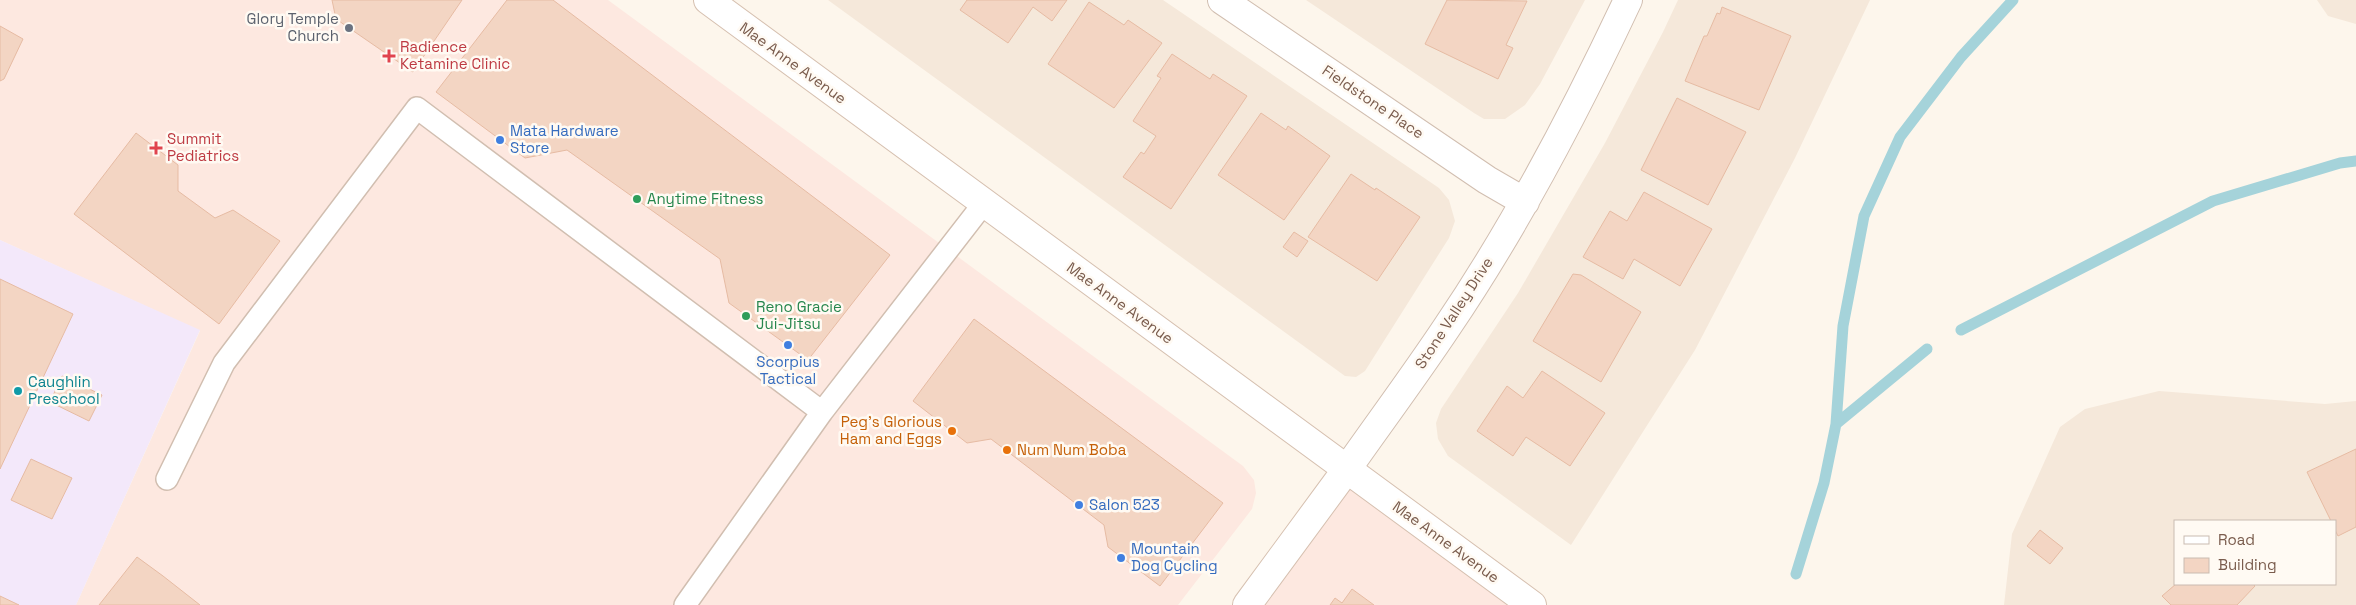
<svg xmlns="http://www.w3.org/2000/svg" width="2356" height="605" viewBox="0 0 2356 605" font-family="'Space Grotesk',sans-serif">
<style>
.residential{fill:#f5e8da;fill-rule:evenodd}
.commercial{fill:#fde8e0}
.education{fill:#f3e8fa}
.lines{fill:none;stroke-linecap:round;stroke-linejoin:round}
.stream{stroke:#a5d3da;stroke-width:11}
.building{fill:#f3d5c3;stroke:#e6bba3}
.lane-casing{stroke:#d1beb0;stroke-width:24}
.street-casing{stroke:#d1beb0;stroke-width:30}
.secondary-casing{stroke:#d6c0b0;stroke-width:30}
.lane{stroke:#fff;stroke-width:21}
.street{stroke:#fff;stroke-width:28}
.secondary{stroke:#fff;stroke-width:28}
.worship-dot{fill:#6b7280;stroke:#fffaf3;stroke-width:2}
.health-dot{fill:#e0444e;stroke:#fffaf3;stroke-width:2}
.shop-dot{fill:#3f7fe0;stroke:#fffaf3;stroke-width:2}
.leisure-dot{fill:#2e9e5b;stroke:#fffaf3;stroke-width:2}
.culture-dot{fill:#0f9aa8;stroke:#fffaf3;stroke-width:2}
.food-dot{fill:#e8710a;stroke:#fffaf3;stroke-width:2}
.labels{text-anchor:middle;stroke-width:5;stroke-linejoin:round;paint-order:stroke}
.worship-label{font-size:15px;fill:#5b616d;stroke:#fffaf3;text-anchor:end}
.health-label{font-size:15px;fill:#be3a42;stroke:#fffaf3;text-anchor:start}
.street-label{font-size:15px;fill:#7a5c4d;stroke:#fffaf3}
.shop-label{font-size:15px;fill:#366cbe;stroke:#fffaf3;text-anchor:start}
.leisure-label{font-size:15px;fill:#27864d;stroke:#fffaf3;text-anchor:start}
.culture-label{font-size:15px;fill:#0d838f;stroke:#fffaf3;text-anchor:start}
.food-label{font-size:15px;fill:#c56008;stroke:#fffaf3;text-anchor:end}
</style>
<rect width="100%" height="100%" fill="#fdf6ec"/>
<path class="residential" d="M828,0H1163L1439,188L1449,200L1455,221L1449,238L1365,371L1356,377L1345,376Z
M1306,0H1585L1540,84L1525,105L1505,119H1484L1474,113Z
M1678,0H1870L1795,158L1695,350L1571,545L1448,456L1438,439L1436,423L1441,409L1518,293L1605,143L1663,32Z
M2317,0H2356V24L2328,16Z
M2159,391L2325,404L2356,401V605H2004L2012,534L2060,427L2085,409ZM2175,521H2335V584H2175Z"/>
<path class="commercial" d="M0,0H608L1243,466L1254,480L1256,493L1252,509L1178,605H76L200,331L0,240Z
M1347,469L1532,605H1247Z"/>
<path class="education" d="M0,240L200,330L76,605H0Z"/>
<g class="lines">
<path class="stream" d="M1961,330L2213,201L2340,163L2356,161
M1836,424L1843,326L1864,216L1900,137L1961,57L2013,0
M1796,574L1824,483L1836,424L1927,349"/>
</g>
<path class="building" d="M332,0H462L413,72L336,19Z
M507,0H553L890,255L808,360L729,303L720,259L567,150L525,158L436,92Z
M967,0H1067L1052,21L1033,7L1008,43L960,10Z
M1447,0L1527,1L1506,45L1513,48L1498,79L1425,44Z
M1089,2L1124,25L1128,20L1162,43L1114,108L1048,64Z
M1722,7L1791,36L1759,110L1685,81L1704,36H1707L1717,13L1720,14Z
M0,26L23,39L4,79L0,81Z
M1172,54L1210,79L1213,74L1247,96L1171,209L1123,177L1141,152L1144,154L1156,136L1133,121L1161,78L1157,76Z
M1677,98L1746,132L1708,205L1641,170Z
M1261,113L1286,130L1288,126L1330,156L1284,220L1218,175Z
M136,133L178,165V191L215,218L233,210L280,241L219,324L74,214Z
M1351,174L1375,190L1376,188L1420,217L1377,281L1308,237Z
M1644,192L1712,229L1680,286L1634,259L1623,279L1583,257L1610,211L1627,221Z
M1294,232L1308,241L1297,257L1283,247Z
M1573,274L1581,275L1641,312L1601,382L1533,341Z
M0,279L73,314L0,469Z
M974,319L1223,503L1160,586L1108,547L1104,525L991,439L967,443L913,401Z
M1542,371L1605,413L1570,466L1526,437L1513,456L1477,431L1507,386L1523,398Z
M62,376L102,395L89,421L50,402Z
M2356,449V527L2338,536L2335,530V521H2331L2307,472Z
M31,459L72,478L52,519L11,500Z
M2040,530L2063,548L2050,564L2027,546Z
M137,557L163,576L200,605H99Z
M2176,584H2253L2255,586L2237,605H2171L2162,596Z
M1352,589L1374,605H1330L1335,598L1342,603Z
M0,596L19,605H0Z"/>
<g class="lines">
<defs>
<path id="lane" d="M822,412L984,203
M167,479L224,363L417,108L822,412L685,605"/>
<path id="street" d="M1222,0L1487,180L1525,202
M1347,469C1380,422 1415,375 1447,327C1517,224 1575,113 1628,0"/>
<path id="secondary" d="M708,0L1532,605
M1247,605L1347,469"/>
</defs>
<use href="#lane" class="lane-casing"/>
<use href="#street" class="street-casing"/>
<use href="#secondary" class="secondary-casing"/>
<use href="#lane" class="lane"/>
<use href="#street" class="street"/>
<use href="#secondary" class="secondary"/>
</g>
<circle class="worship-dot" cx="349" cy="28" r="5"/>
<g class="health-dot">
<path d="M386.5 48.5h5v5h5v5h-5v5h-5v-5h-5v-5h5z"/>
<path d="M153.5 140.5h5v5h5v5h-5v5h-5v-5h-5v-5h5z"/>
</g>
<g class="shop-dot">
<circle cx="500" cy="140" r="5"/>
<circle cx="788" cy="345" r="5"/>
<circle cx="1079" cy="505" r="5"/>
<circle cx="1121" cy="558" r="5"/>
</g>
<g class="leisure-dot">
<circle cx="637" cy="199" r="5"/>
<circle cx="746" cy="316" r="5"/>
</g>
<circle class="culture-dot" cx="18" cy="391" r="5"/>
<g class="food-dot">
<circle cx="952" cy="431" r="5"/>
<circle cx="1007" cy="450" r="5"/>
</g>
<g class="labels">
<g class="worship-label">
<text x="339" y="24">Glory Temple<tspan x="339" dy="17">Church</tspan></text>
</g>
<g class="health-label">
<text x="400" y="52">Radience<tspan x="400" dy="17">Ketamine Clinic</tspan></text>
<text x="167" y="144">Summit<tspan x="167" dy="17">Pediatrics</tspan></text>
</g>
<g class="street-label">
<text transform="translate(793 63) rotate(36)" y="5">Mae Anne Avenue</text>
<text transform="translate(1373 102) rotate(34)" y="5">Fieldstone Place</text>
<text transform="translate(1120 303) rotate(36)" y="5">Mae Anne Avenue</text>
<text transform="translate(1454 313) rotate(-57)" y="5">Stone Valley Drive</text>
<text transform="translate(1446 542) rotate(36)" y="5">Mae Anne Avenue</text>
</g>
<g class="shop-label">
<text x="510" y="136">Mata Hardware<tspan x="510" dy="17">Store</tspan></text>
<text x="788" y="367" text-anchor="middle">Scorpius<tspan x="788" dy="17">Tactical</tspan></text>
<text x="1089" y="510">Salon 523</text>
<text x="1131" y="554">Mountain<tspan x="1131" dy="17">Dog Cycling</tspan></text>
</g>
<g class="leisure-label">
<text x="647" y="204">Anytime Fitness</text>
<text x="756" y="312">Reno Gracie<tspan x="756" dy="17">Jui-Jitsu</tspan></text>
</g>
<g class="culture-label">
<text x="28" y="387">Caughlin<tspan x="28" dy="17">Preschool</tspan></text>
</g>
<g class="food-label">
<text x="942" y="427">Peg's Glorious<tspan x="942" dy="17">Ham and Eggs</tspan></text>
<text x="1017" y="455" text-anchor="start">Num Num Boba</text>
</g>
</g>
<rect x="2174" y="520" width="162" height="65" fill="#fffaf3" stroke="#cabbb1"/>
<rect x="2184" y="536" width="25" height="8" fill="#ffffff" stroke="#cabbb1"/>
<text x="2218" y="545" font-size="15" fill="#7a5c4d">Road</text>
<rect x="2184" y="558" width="25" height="15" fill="#f3d5c3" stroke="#cabbb1"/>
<text x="2218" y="570" font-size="15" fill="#7a5c4d">Building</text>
</svg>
